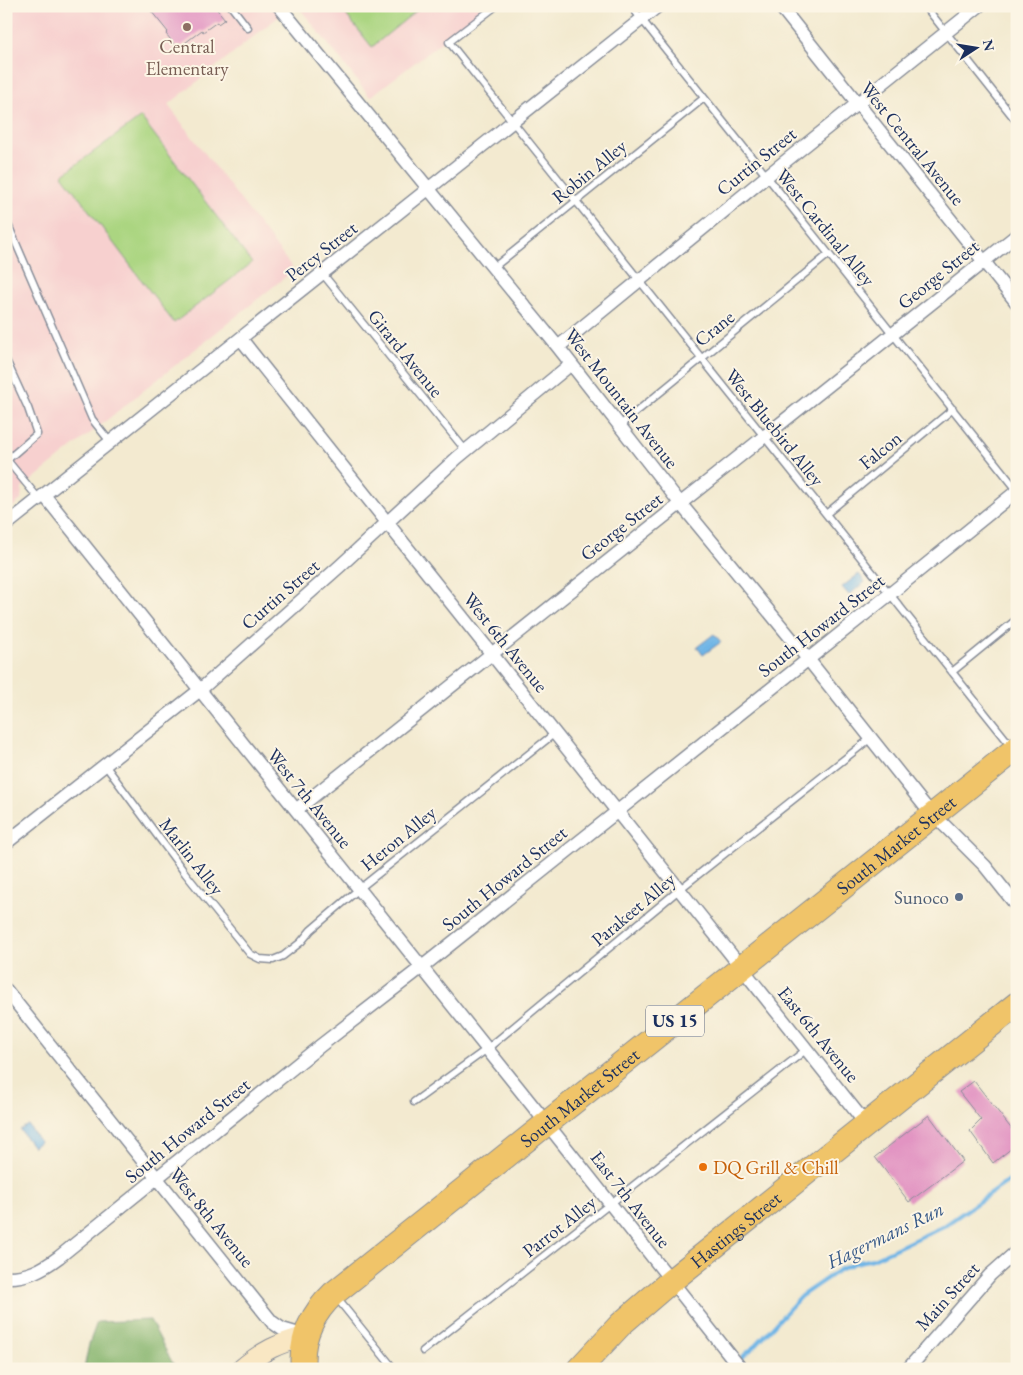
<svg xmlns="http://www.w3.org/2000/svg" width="1023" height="1375" viewBox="0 0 1023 1375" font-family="'EB Garamond',serif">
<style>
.built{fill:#f7d0cf}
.green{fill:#abd581;stroke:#638270}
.forest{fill:#88b66f;stroke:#527266}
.water{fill:#6fb5e6;stroke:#4572a2}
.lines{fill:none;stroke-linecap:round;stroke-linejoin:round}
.stream{stroke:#6fb5e6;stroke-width:4}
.building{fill:#e294c2}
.lane-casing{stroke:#878c97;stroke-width:9}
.street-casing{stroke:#878c97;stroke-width:15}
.secondary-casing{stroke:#878c97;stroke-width:21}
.highway-casing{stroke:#878c97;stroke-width:26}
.lane{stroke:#fff;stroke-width:6}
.street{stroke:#fff;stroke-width:12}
.secondary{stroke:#f9e7c3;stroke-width:19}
.highway{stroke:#f0c469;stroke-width:24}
.education-dot{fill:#8d6e63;stroke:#fcf5e5;stroke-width:2}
.service-dot{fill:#5c6f8a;stroke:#fcf5e5;stroke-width:2}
.food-dot{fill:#e8710a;stroke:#fcf5e5;stroke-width:2}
.labels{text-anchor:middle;stroke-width:4;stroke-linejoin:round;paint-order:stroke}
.shield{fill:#fcf5e5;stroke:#5e6a86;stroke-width:1}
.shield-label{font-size:18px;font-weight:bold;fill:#1b2f5e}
.education-label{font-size:19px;fill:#785e54;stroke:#fcf5e5}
.street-label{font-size:19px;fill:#1b2f5e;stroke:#fcf5e5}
.service-label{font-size:19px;fill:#4e5e75;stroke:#fcf5e5;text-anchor:end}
.food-label{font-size:19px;fill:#c56008;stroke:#fcf5e5;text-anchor:start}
.water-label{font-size:20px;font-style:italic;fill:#345787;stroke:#fcf5e5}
</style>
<rect width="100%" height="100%" fill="#fcf5e5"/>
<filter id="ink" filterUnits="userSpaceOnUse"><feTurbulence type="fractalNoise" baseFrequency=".02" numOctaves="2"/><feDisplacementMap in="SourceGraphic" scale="10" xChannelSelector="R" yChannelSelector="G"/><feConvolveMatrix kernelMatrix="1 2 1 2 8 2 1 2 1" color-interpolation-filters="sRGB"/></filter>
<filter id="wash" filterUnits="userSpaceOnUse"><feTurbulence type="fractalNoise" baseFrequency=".0096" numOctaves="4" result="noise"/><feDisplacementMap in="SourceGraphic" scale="20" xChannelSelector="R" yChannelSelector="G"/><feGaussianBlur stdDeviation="1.12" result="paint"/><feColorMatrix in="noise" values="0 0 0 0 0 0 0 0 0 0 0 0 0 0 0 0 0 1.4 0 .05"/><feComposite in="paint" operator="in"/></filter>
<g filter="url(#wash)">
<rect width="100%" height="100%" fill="#f3ead0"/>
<path class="built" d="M6,6H292L168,105L294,270L22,488L21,500L6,512Z
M298,6H486L487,7L370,97Z"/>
<path class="green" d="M339,6H422L372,47Z
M141,117L252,263L174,323L62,175Z"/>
<path class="forest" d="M150,1320L174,1366V1369H84L89,1344L97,1322Z"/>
<path class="water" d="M859,574L865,582L849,595L842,587Z
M714,634L721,642L703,655L697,647Z
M28,1125L40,1142L33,1147L20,1130Z"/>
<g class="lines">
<path class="stream" d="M728,1369L754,1347L801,1296L839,1270L855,1263L873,1259L944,1226L1017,1175"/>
</g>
<g id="blocks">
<path class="building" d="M147,6H214L225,19L218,24L217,22L203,32L202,30L181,46L179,44L176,46L166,34L168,32Z
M974,1081L1017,1136V1144L993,1163L970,1131L981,1120L959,1092Z
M929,1115L963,1161L909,1202L875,1157Z"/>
</g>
</g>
<g filter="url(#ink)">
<use href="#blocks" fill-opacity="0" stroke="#878c97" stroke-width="1"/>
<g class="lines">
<defs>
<path id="lane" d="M231,6L248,28
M496,6L449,42L1012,747
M631,6L1017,490
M925,6L1017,122
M6,220L92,419L111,443
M493,268L704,98
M322,273L466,451
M6,360L28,408L37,434L7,460L39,499
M619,426L829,254
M826,514L953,409
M952,672L1017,619
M105,765L185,873L250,954L260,959L273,960L283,956L301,942L311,930L359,889L555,733
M414,1102L487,1049L680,889L871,738
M336,1297L394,1369
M423,1351L807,1049"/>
<path id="street" d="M279,6L558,347L680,503L808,659L924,805L985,866L1017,906
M780,6L1017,303
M241,339L866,1124
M558,347L767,176L979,6
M44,495L556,1135L741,1369
M6,525L658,6
M296,810L1017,235
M6,843L200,690L340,566L457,458L571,364
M6,990L272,1322L282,1329L306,1336
M6,1277C27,1278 43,1269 59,1257L320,1046L422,967L890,594L1017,491
M908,1369L990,1275L1017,1251"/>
<path id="secondary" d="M241,1369C264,1350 277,1344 306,1336"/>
<g id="highway">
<path id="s1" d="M303,1369C300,1339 312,1314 333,1294L1017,748"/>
<path id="s2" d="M579,1369L621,1324L671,1281L1017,1004"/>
</g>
</defs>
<use href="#lane" class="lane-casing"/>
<use href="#street" class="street-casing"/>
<use href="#secondary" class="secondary-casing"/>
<use href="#highway" class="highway-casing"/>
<use href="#lane" class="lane"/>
<use href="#street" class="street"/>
<use href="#secondary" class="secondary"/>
<use href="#highway" class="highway"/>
</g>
</g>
<circle class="education-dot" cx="187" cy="27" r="5"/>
<circle class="service-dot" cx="959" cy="897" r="5"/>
<circle class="food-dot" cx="703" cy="1167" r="5"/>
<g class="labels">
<rect class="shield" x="646" y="1005.5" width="58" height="31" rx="4"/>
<g class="shield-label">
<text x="675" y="1027">US 15</text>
</g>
<g class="education-label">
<text x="187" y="53">Central<tspan x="187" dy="22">Elementary</tspan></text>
</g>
<g class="street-label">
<text transform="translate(913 143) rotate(51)" y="7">West Central Avenue</text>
<text transform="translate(756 161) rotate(-39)" y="7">Curtin Street</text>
<text transform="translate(589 171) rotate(-39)" y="7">Robin Alley</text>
<text transform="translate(826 227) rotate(51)" y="7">West Cardinal Alley</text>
<text transform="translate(321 251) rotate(-38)" y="7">Percy Street</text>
<text transform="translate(938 274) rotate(-39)" y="7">George Street</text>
<text transform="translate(714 328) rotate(-39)" y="7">Crane</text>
<text transform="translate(406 353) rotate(51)" y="7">Girard Avenue</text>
<text transform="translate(622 398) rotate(52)" y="7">West Mountain Avenue</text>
<text transform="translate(775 427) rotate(51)" y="7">West Bluebird Alley</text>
<text transform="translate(880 450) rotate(-39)" y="7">Falcon</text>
<text transform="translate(621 526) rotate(-38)" y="7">George Street</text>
<text transform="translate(280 594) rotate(-41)" y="7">Curtin Street</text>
<text transform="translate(821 625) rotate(-38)" y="7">South Howard Street</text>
<text transform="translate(506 642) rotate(51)" y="7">West 6th Avenue</text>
<text transform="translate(310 798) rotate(51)" y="7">West 7th Avenue</text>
<text transform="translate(398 838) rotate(-39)" y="7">Heron Alley</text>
<text dy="7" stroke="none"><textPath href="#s1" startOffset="804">South Market Street</textPath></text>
<text transform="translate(192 856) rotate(52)" y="7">Marlin Alley</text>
<text transform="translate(504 878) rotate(-39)" y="7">South Howard Street</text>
<text transform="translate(633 909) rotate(-40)" y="7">Parakeet Alley</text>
<text transform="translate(819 1034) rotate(51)" y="7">East 6th Avenue</text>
<text dy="7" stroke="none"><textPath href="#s1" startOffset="399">South Market Street</textPath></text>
<text transform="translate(187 1130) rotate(-39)" y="7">South Howard Street</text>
<text transform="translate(631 1199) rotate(52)" y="7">East 7th Avenue</text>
<text transform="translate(212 1217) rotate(51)" y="7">West 8th Avenue</text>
<text transform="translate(559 1226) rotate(-38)" y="7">Parrot Alley</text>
<text dy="7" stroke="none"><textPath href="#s2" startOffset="210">Hastings Street</textPath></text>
<text transform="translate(947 1296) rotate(-48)" y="7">Main Street</text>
</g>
<g class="service-label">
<text x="949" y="904">Sunoco</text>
</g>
<g class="food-label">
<text x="713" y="1174">DQ Grill &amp; Chill</text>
</g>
<g class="water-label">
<text transform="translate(885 1235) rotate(-26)" y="7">Hagermans Run</text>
</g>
</g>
<rect width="1023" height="1375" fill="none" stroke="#fcf5e5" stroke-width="25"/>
<g transform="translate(976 48) rotate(78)" stroke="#fcf5e5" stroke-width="4" paint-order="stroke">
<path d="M0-4L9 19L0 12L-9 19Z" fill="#1b2f5e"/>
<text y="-8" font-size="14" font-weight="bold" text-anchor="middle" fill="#1b2f5e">N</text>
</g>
</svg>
